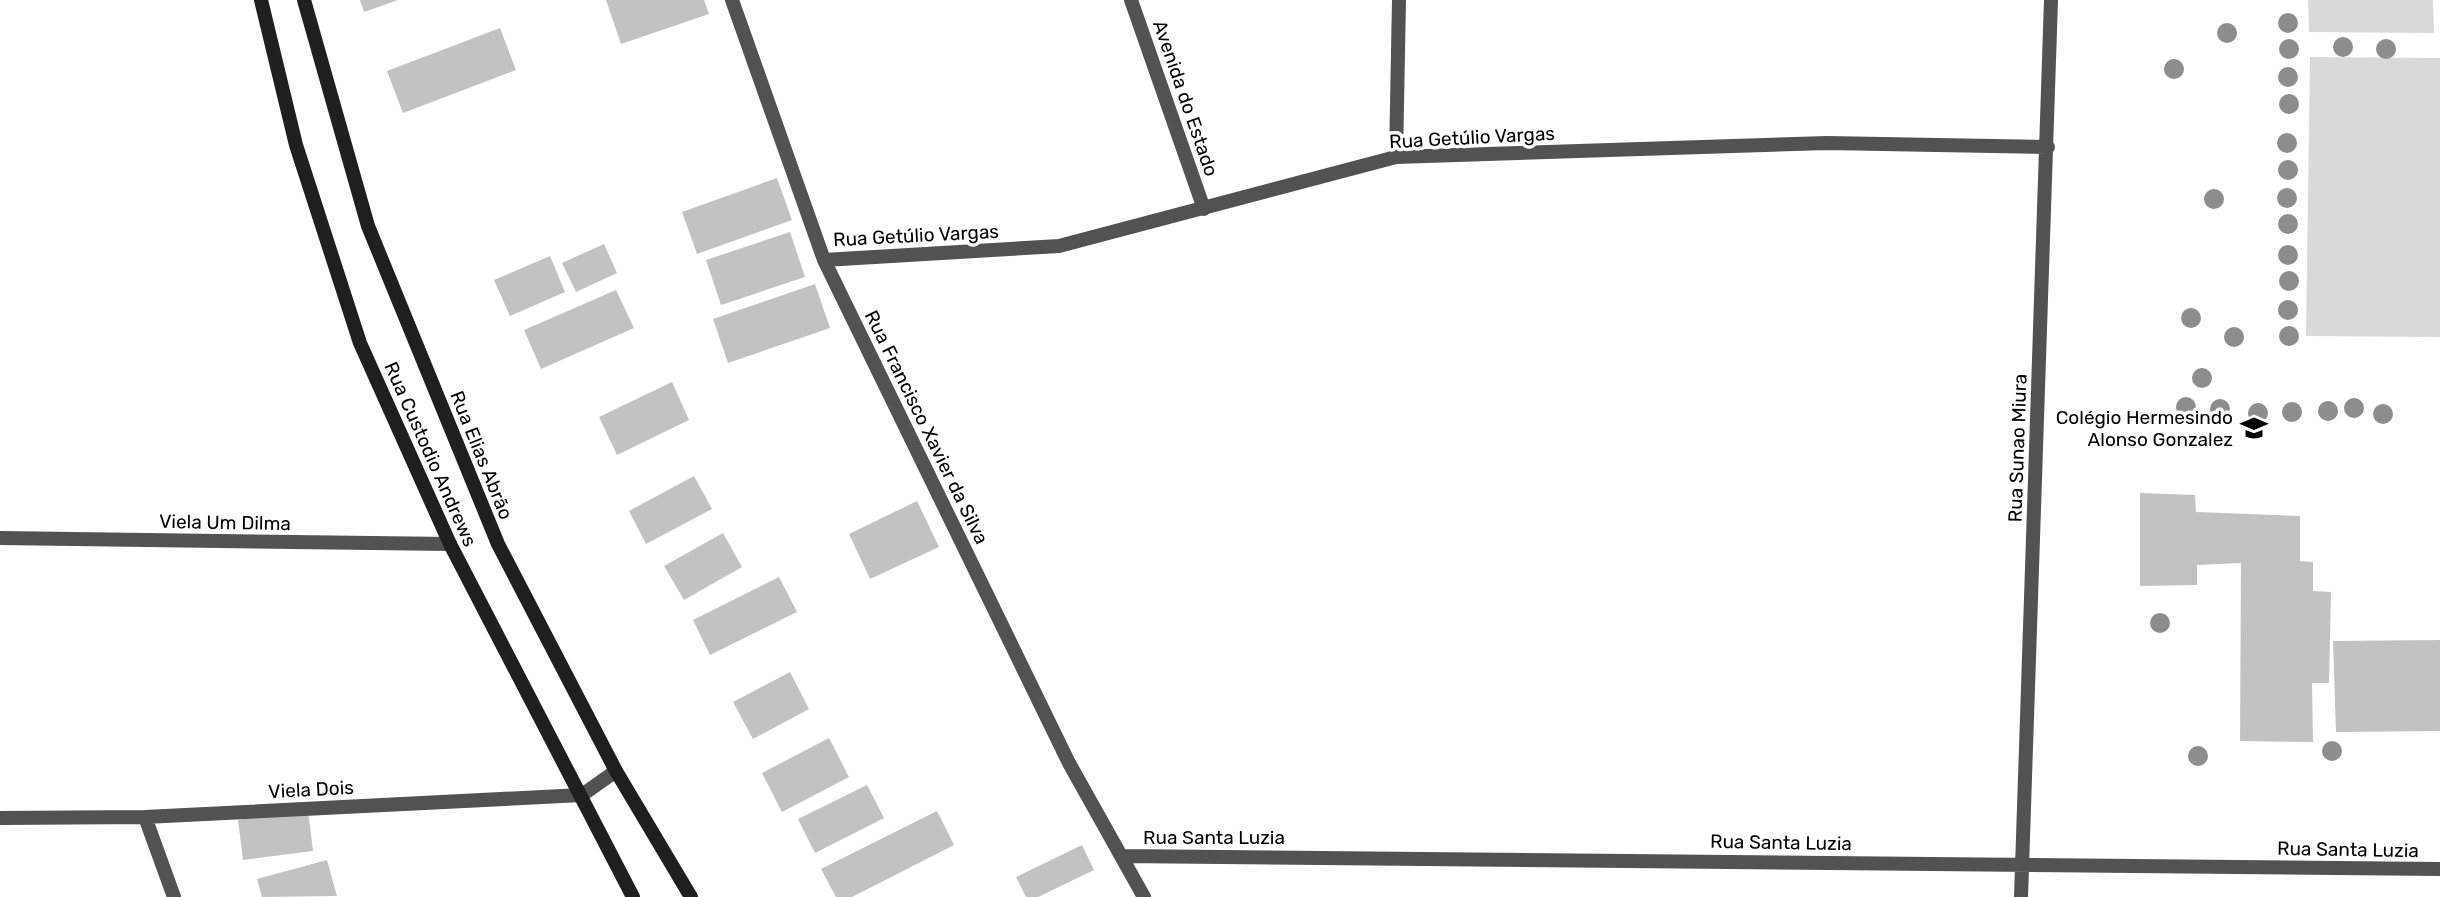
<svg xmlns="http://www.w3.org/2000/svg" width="2440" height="897" viewBox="0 0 2440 897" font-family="Rubik,sans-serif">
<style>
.green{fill:#d9d9d9}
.building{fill:#c2c2c2}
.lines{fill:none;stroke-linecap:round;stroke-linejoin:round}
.street{stroke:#525252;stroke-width:14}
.secondary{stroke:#1f1f1f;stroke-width:14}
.tree{fill:#8d8d8d}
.labels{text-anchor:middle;stroke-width:7;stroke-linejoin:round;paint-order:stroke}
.street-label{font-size:19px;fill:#000;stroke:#fff}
.poi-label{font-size:19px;fill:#000;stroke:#fff;text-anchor:end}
</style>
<rect width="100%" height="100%" fill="#fff"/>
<path class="green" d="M2308,0H2433L2434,33L2309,32Z
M2310,57L2440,58V337L2306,336Z"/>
<path class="building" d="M360,0H398L364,12Z
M606,0H704L709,14L621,44Z
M500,28L516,70L403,113L387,71Z
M777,178L792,220L697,254L682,212Z
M790,232L805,277L721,305L706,260Z
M604,244L617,273L576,292L562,263Z
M550,256L565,292L510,316L494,280Z
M815,284L830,328L728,363L713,319Z
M616,290L634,328L541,369L524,330Z
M672,382L689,420L617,455L599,417Z
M694,476L712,509L646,544L629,511Z
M2140,493L2195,495L2196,512L2300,516V561L2313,562V591L2331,592L2329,683H2312L2313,742L2240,741L2241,563L2197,565V585L2140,586Z
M917,501L939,547L870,579L849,534Z
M723,533L742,567L684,600L664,566Z
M779,577L797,612L710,655L693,620Z
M2440,640V731L2336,732L2333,641Z
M790,672L809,709L753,739L733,702Z
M829,738L849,777L782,812L762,773Z
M867,785L884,818L815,853L798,819Z
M308,810L313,851L243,860L238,820Z
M937,811L954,845L852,897H836L821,869Z
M1082,845L1094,870L1038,897H1026L1016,877Z
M327,860L337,896L262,897L257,879Z"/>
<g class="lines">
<path class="street" d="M732,0L824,260L1069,763L1144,897
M1131,0L1204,209
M1396,157L1399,0
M824,260L1059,246L1396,157L1827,143L2048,147
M0,538L450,544
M145,817L174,897
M0,818L145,817L582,795L616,771
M1121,856L2440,869
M2021,897L2051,0"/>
<path class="secondary" d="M261,0L296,145L360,343L450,544L633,897
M304,0L368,226L498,544L616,771L691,897"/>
</g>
<g class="tree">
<circle cx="2288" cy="23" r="10"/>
<circle cx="2227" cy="33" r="10"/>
<circle cx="2343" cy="47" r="10"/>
<circle cx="2289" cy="49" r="10"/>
<circle cx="2386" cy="49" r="10"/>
<circle cx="2174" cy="69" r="10"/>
<circle cx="2288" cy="77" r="10"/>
<circle cx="2289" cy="104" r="10"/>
<circle cx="2287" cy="143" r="10"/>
<circle cx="2288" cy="170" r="10"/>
<circle cx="2287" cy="198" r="10"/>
<circle cx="2214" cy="199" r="10"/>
<circle cx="2288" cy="224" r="10"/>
<circle cx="2288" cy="255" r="10"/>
<circle cx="2289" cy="281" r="10"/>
<circle cx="2288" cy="310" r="10"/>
<circle cx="2191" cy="318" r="10"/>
<circle cx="2289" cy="336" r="10"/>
<circle cx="2234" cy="337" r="10"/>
<circle cx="2202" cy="378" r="10"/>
<circle cx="2186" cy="407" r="10"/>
<circle cx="2354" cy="408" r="10"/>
<circle cx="2220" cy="409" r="10"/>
<circle cx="2328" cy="411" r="10"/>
<circle cx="2292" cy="412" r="10"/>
<circle cx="2258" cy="413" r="10"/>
<circle cx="2383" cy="414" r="10"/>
<circle cx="2160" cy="623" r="10"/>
<circle cx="2332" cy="751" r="10"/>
<circle cx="2198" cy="756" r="10"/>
</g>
<defs>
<symbol id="school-bare" viewBox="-9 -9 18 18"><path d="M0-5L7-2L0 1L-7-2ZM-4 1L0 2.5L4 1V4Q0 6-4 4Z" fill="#000" stroke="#fff" stroke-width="2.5" paint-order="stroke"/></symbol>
</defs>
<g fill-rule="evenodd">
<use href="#school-bare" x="2235" y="409" width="38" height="38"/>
</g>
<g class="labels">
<g class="street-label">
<text transform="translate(1186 98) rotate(71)" y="7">Avenida do Estado</text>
<text transform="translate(1472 137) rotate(-3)" y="7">Rua Getúlio Vargas</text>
<text transform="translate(916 235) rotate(-3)" y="7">Rua Getúlio Vargas</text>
<text transform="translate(927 427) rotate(64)" y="7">Rua Francisco Xavier da Silva</text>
<text transform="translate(2017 448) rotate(-88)" y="7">Rua Sunao Miura</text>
<text transform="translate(431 454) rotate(66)" y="7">Rua Custodio Andrews</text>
<text transform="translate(482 455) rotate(68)" y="7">Rua Elias Abrão</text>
<text transform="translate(225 522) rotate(1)" y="7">Viela Um Dilma</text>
<text transform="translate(311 789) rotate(-3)" y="7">Viela Dois</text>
<text x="1214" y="844">Rua Santa Luzia</text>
<text transform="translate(1781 842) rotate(1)" y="7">Rua Santa Luzia</text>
<text transform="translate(2348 849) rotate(1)" y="7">Rua Santa Luzia</text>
</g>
<g class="poi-label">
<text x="2233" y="424">Colégio Hermesindo<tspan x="2233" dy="22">Alonso Gonzalez</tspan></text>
</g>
</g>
</svg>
